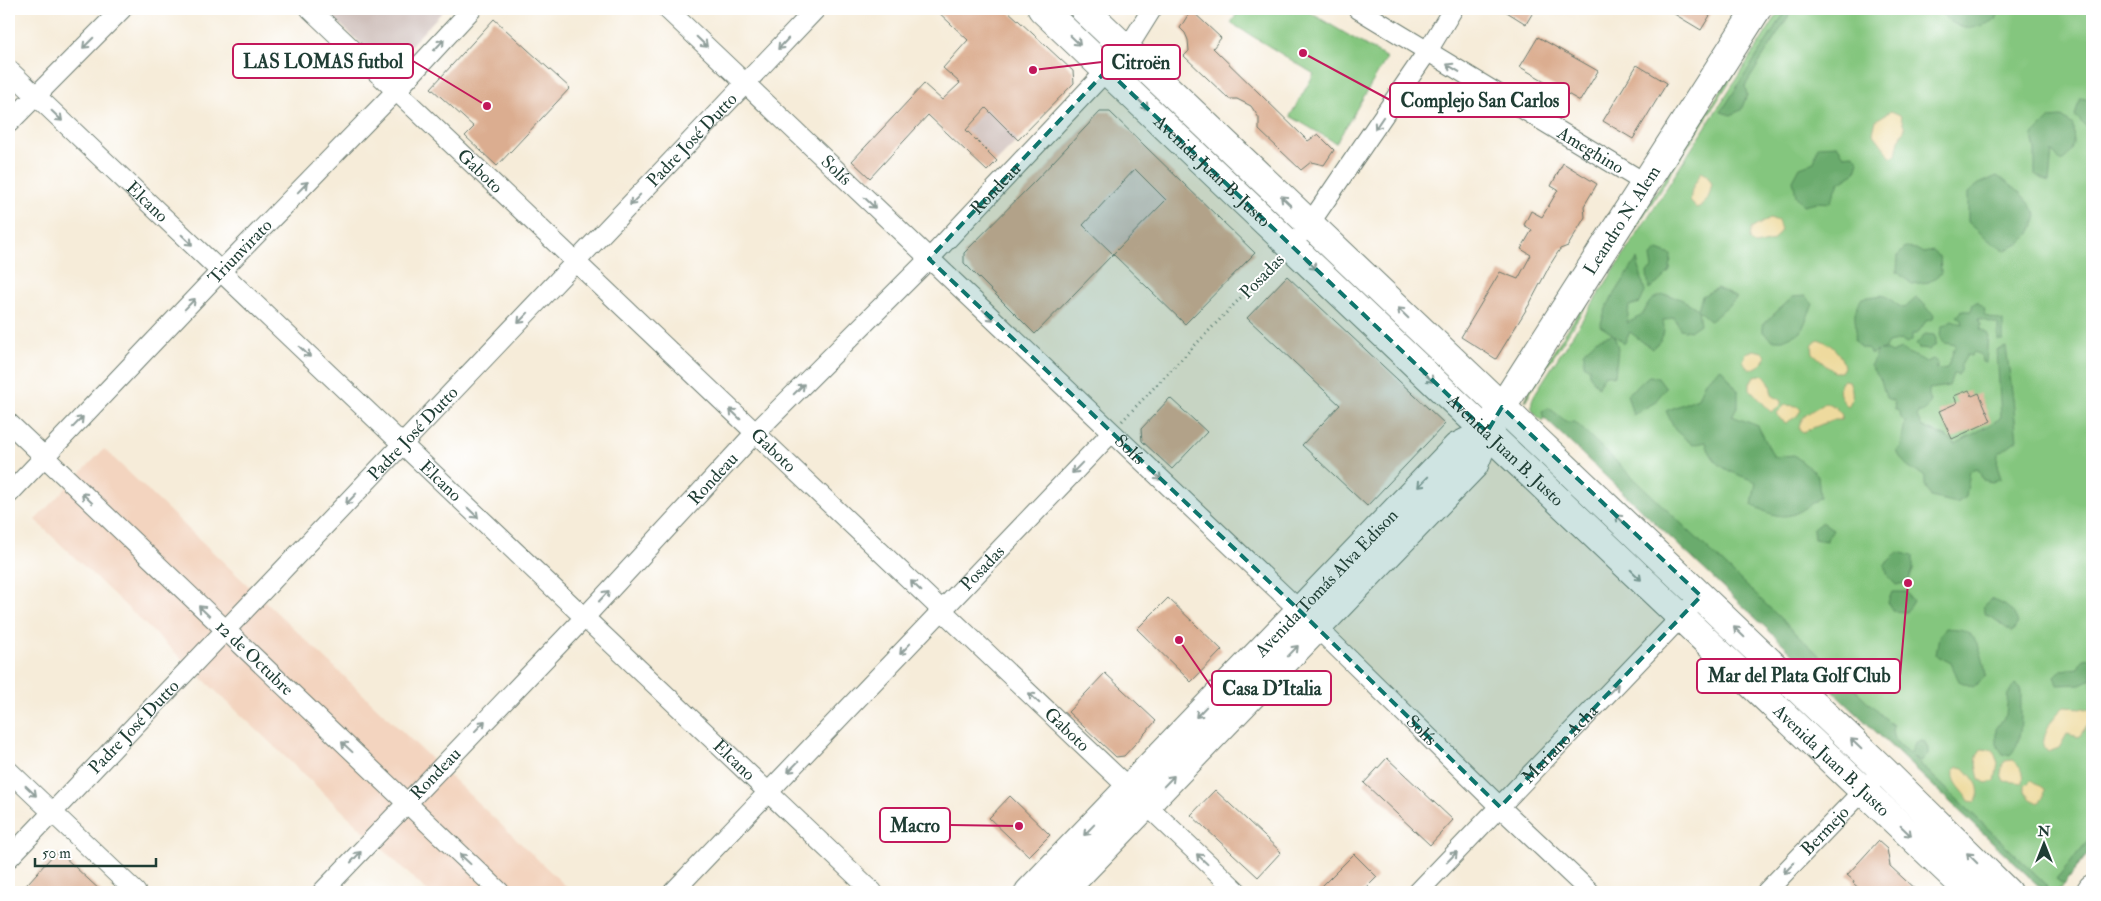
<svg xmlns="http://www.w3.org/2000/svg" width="2101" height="901" viewBox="0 0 2101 901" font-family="'IM FELL Double Pica',serif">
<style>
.built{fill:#f3d4bf}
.industrial{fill:#cfc0bb}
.green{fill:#84c67e;stroke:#528259}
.forest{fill:#6bab6d;stroke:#457450}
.sand{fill:#eeda9e;stroke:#868c69}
.building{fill:#dbad90;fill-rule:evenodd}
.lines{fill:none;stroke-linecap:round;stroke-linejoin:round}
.minor-casing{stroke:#6a7a6e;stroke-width:21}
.secondary-casing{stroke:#6a7a6e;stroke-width:30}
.primary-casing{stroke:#6a7a6e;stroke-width:30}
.path{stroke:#6a7a6e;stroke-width:3;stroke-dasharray:1 4;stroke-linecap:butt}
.minor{stroke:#fff;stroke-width:19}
.secondary{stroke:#fff;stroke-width:28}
.primary{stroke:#fff;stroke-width:28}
.oneway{stroke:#8f9e9a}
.marked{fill:#0f766e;fill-opacity:0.2;stroke:#0f766e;stroke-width:4;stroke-dasharray:10 6;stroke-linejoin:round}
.labels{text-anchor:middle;stroke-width:4;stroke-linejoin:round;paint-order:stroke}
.street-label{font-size:18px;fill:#1f3d34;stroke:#fff}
.leader{fill:none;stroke:#c2185b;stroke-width:2}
.callout-dot{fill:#c2185b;stroke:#fff;stroke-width:2}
.callout{fill:#fff;stroke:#c2185b;stroke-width:2}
.callout-label{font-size:19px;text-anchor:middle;font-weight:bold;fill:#1f3d34}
</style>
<rect width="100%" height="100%" fill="#fff"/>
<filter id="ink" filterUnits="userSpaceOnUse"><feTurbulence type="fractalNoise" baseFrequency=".02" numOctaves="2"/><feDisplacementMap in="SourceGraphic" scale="10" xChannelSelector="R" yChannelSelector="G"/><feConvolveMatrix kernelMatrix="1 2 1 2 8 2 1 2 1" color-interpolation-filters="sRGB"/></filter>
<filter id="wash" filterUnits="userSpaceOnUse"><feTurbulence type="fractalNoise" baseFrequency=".0096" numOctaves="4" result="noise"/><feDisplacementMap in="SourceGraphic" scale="20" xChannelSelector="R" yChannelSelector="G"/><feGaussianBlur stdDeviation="1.12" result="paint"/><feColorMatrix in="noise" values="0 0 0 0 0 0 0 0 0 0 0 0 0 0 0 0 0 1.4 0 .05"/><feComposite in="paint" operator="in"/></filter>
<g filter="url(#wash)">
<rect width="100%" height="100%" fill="#f6ecd9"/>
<path class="built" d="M104,449L572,892H428L35,520Z"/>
<path class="industrial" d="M324,9H445L388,69Z
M960,83L1018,140L987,171L942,100Z
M1088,123L1166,200L1113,254L1036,180Z"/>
<path class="green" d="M1240,9H1304L1387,58L1336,143L1290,116L1314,74L1231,23Z
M1773,9H1776L1525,401L1530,388Z
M1781,9H2092V848L2064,885L2057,891L2046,889L1546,416L1542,421C1531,411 1528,405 1536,392Z"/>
<path class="forest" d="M1787,9H1793L1745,86L1747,95L1741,110L1731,115L1721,112Z
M1935,9H2000L1996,20C1963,34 1961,30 1935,9Z
M2080,98L2092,100V132L2075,116Z
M2062,117L2073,125C2074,141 2075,151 2061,162L2052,151L2049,182L2035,175V150L2032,136L2050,118Z
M1837,145L1844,155L1853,154L1859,161L1856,172L1839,183L1830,203L1817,202L1803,205L1796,196L1793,180L1800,167L1814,162L1818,146Z
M1997,176C2014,187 2028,197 2037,216C2030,238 2026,242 2005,250L1993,244L1968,222V193L1979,184Z
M1905,248L1916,249L1923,253L1933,251L1940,257L1941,273L1929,282L1912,284L1897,272L1898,256Z
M1658,250L1671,255L1670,271L1658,283L1649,289L1647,272L1653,268L1651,256Z
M1637,259L1645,292L1640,303L1629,306L1627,323C1631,321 1638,318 1642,315C1646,310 1647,303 1653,299C1668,289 1685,301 1698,309L1702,296L1717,288L1737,298L1710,321L1698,310L1700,324L1690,331L1680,329L1674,317L1663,321C1666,334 1662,340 1652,349L1630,332L1624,343L1614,335L1618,348L1615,376L1605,374L1598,387L1589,374V367L1584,365V351L1597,339L1613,334L1600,326L1607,306Z
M1883,295C1892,298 1896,307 1905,308L1916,298L1922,302L1934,315L1933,319L1926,321L1917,334H1912V340L1907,343L1901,340L1888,343L1885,348L1880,350H1886L1891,353L1901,349C1910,355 1917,356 1926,362L1933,359L1938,363L1936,368L1941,369L1947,368L1956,345L1944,343L1940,337L1941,327L1952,320L1962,324L1961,319L1957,316L1962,311H1971L1973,304L1977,302L1983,308L1985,316L2003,321V340H1998V324L1978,319L1981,325L1980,329L1988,334L1986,363L1982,362L1981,355L1974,352L1971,356L1967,355L1961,365V371L1958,375L1953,374L1949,386L1929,389V396L1931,401L1924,412H1918L1917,416L1922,427L1945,436L1956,444L2001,418L1997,350L2006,347L2013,399L2017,440L1998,454L1997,466L2001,478L1992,482L1983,480L1978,469L1970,471L1966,497L1957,503L1931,497L1925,485V476C1912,470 1903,465 1897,451L1901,446L1905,422L1901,418L1900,412L1895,409L1894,401L1886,398L1881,380L1870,366L1878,351L1871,354L1867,349L1860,347L1854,339C1860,320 1848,319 1862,298Z
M1805,296L1813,304L1801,332L1783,340H1772L1763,332V324L1793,297Z
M1925,334L1934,335L1936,339L1935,345L1929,350L1920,349L1916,345Z
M1721,368L1738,391V405L1732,416L1758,426L1774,457L1794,455L1818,475L1820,497C1793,519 1783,522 1752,505L1756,482C1733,472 1713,469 1706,442L1693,445L1676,431L1666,411L1698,398L1705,381Z
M1649,376L1658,377L1666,388L1654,403L1633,415L1627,394Z
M1549,408L1567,422H1575L1890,723L1893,725C1890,741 1899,744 1910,754L1915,744L1921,741L1925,742L1928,749V755L1920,761L1913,757L2047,885L2046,889L2043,890L1543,417L1542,411Z
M1822,522L1833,529L1826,541L1814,539L1813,529Z
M1898,552L1913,556V570L1908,582L1896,585L1888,576L1884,565Z
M1892,592H1906L1913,601L1906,612L1892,611L1888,602Z
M1991,599C2004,604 2014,609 2018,623L2012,632C2002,626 1997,619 1986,615L1983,606Z
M1946,628C1951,629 1960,628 1965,631C1980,638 1984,662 1986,676L1973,687L1959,681L1951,663L1936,655L1939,636Z
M2090,658L2092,660V679L2081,684L2058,685L2055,676L2061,670L2078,668L2083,659Z
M2016,684L2021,688C2020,708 2025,741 2010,756L2003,754L1996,744V729L2006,715L2008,694Z
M2092,836V848L2064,885L2056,879Z"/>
<path class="sand" d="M1891,111L1900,115L1905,128L1899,140L1896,154L1891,157L1873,133L1876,120Z
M1701,172L1707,175L1712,183C1709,195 1709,204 1696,208L1690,201L1692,189Z
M1770,218L1778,221L1781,230L1773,241L1755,245L1750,240L1751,229Z
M1818,339C1831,343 1842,354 1844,367L1841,372H1834L1813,353L1812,346Z
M1754,350L1762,352L1766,356C1765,364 1757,367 1750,370L1743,361L1746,353Z
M1761,375L1765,376L1770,385L1772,395L1781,401V405L1771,412L1750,389V383L1754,376Z
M1843,380L1849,381C1853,389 1854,399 1848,406C1840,400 1836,389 1843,380Z
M1825,402L1835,407L1842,415L1841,420H1832L1803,432L1799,429C1799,415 1815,410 1825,402Z
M1785,405L1797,406L1801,410L1797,416L1786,423L1780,419L1777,413Z
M2064,707L2083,708L2090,710L2092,718L2079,737L2067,734L2059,748L2048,752L2043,746C2045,729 2051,719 2064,707Z
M1981,749L1993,750L1998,763L1995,781L1986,783L1979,779C1976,766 1974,759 1981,749Z
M2012,760C2021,766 2025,772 2023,783L2004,781C2000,773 2000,769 2005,761Z
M1959,767L1964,768C1974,780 1984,787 1975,802L1969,801C1963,788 1952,785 1954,770Z
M2031,780L2044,789L2043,798L2039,803L2031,799L2025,792V786Z"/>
<g id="blocks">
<path class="building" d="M935,9H1006L1073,71L1074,83L1018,140L986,108L966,130L997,161L987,171L928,115L870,178L852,161L924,84L942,100L960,83L943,68L968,40Z
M1502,9H1535L1526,24Z
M1666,9H1714L1701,30Z
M1191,10L1221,38L1213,48L1308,141L1318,134L1334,150L1324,165L1311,162L1301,170L1259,130V118L1251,106L1237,99H1229L1184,56L1189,51L1188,40L1185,33L1180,28Z
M494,19L570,88L497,166L465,136L474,127L431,88Z
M1538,37L1598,71L1580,101L1520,67Z
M1637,65L1667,83L1633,139L1603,121Z
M1100,112H1110L1255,253L1185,324L1113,254L1035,334L964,263V253L1036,180ZM1135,169L1166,200L1113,254L1083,225Z
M1563,163L1597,184L1584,206L1585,217L1568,246L1560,249L1550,265L1529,305L1496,359L1461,337L1500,272L1518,279L1531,255L1521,249L1532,230L1524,225L1531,211L1542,217L1558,190L1551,186Z
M1287,276L1445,424L1367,506L1302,445L1340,405L1247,318Z
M1969,390L1972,396L1979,393L1991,421L1952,439L1939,411L1957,403L1954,396Z
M1170,398L1207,432L1172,469L1142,441L1141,429Z
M1168,598L1222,650L1191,682L1137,629Z
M1105,673L1156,721L1124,756L1116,757L1068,712Z
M1387,758L1453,820L1430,845L1364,783Z
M1215,790L1281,852L1258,877L1191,815Z
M1010,796L1050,835L1029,856L989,818Z
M1878,841L1887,849L1890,866L1918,892H1863L1853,883L1854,881L1847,875Z
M54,854H61L102,892H20Z
M1354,854L1377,877L1362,892H1316Z"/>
</g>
</g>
<g filter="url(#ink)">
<use href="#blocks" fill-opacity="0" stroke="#6a7a6e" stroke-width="1"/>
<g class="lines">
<defs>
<g id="minor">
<path id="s1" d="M310,9L1238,892"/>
<path id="s2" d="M667,9L1299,610L1500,807L1590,892"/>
<path id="s3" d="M1358,9L1645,183"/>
<path id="s4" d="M9,70L873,892"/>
<path d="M9,123L122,9"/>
<path d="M1304,232L1427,52L1453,9"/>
<path id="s5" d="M9,423L500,892"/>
<path id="s6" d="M9,494L220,272L396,91L472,9"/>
<path d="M9,771L136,892"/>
<path id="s7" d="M9,858L816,9"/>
<path id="s8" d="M322,892L584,618L755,433L929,259L1107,70L1127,49L1152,9"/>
<path id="s9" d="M673,892L1111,433"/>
<path id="s10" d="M1418,892L1701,596"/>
<path id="s11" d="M1766,892L1883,770"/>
</g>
<g id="secondary">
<path id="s12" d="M1029,892L1457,447L1487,432"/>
<path id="s13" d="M1062,892L1474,465L1487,432L1502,407L1757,9"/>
</g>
<g id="primary">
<path id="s14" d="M1042,9L1970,892"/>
<path d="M1084,9L1883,770L2007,892"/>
<path d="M2090,892L2092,889"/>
</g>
</defs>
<use href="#minor" class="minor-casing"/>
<use href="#secondary" class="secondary-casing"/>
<use href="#primary" class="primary-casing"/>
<path class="path" d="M1122,421L1277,260"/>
<use href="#minor" class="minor"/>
<use href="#secondary" class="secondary"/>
<use href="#primary" class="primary"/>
</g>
<defs><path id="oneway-shaft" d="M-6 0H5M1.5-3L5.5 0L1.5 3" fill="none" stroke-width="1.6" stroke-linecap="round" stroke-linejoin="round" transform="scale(1.25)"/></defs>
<g class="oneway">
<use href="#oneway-shaft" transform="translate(1075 40) rotate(44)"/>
<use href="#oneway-shaft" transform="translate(702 42) rotate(44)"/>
<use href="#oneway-shaft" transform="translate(88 43) rotate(135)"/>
<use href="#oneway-shaft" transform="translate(783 44) rotate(133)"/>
<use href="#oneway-shaft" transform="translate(439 45) rotate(-47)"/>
<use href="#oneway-shaft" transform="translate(1453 68) rotate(-149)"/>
<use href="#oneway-shaft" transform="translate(1143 104) rotate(44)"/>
<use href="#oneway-shaft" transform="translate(57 116) rotate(44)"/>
<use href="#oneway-shaft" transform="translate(1379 123) rotate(124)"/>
<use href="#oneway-shaft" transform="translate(303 187) rotate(-46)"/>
<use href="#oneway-shaft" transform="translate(635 200) rotate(134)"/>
<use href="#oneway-shaft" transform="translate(1286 201) rotate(-136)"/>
<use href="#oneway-shaft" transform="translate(870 203) rotate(44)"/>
<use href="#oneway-shaft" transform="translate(187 240) rotate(44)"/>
<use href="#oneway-shaft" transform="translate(1311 264) rotate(44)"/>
<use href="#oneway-shaft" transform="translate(190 304) rotate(-46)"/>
<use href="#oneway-shaft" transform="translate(1403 313) rotate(-136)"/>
<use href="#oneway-shaft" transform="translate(988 315) rotate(44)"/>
<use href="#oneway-shaft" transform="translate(523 318) rotate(134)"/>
<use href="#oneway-shaft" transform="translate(305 352) rotate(44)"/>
<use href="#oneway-shaft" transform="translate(1428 377) rotate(44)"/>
<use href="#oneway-shaft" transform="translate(799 389) rotate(-45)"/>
<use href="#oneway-shaft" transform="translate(735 414) rotate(-136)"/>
<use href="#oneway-shaft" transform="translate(78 422) rotate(-46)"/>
<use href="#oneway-shaft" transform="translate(1077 468) rotate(134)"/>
<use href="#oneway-shaft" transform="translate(1156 475) rotate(43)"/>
<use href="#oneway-shaft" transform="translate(1423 482) rotate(134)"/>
<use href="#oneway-shaft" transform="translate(87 498) rotate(-136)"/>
<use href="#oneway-shaft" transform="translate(351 499) rotate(134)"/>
<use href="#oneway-shaft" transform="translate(473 513) rotate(44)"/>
<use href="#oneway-shaft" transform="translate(1621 520) rotate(-136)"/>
<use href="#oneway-shaft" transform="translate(1636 575) rotate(44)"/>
<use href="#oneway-shaft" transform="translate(916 586) rotate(-136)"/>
<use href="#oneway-shaft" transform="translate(604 596) rotate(-47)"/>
<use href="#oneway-shaft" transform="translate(204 611) rotate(-136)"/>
<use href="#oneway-shaft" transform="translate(1739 632) rotate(-136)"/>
<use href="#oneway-shaft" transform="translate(905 649) rotate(134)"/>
<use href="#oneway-shaft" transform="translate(1293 651) rotate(-46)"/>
<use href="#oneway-shaft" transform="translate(1613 689) rotate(-46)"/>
<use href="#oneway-shaft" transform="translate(1034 698) rotate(-136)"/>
<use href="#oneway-shaft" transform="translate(1201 712) rotate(134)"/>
<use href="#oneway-shaft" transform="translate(480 726) rotate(-46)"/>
<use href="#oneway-shaft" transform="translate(1856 744) rotate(-136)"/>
<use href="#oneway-shaft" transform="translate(347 747) rotate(-137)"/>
<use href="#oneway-shaft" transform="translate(793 767) rotate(134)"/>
<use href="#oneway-shaft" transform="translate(1169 781) rotate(-46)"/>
<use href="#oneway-shaft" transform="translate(31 791) rotate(44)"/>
<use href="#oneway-shaft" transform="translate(1089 830) rotate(134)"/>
<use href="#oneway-shaft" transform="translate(1906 831) rotate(44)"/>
<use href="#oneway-shaft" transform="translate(356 857) rotate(-47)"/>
<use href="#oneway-shaft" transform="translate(1452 857) rotate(-46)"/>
<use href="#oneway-shaft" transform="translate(1972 858) rotate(-135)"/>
<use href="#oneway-shaft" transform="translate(465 859) rotate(-137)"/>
<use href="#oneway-shaft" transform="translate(1202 859) rotate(-137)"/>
<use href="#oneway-shaft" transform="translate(1789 868) rotate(134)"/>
</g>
</g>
<path class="marked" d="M1107,70L1487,432L1502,407L1701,596L1500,807L1299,610L929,259Z"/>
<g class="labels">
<g class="street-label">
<text dy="6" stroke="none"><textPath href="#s7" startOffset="991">Padre José Dutto</textPath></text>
<text dy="6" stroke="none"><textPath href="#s3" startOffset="272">Ameghino</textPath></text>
<text dy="6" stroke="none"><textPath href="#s2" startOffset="234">Solís</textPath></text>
<text dy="6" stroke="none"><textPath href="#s1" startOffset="235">Gaboto</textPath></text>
<text dy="6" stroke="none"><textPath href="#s14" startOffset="235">Avenida Juan B. Justo</textPath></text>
<text dy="6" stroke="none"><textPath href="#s8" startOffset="974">Rondeau</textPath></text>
<text dy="6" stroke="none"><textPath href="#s4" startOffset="191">Elcano</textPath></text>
<text dy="6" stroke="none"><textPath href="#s13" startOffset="880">Leandro N. Alem</textPath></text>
<text dy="6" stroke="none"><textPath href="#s6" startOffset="335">Triunvirato</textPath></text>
<text transform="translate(1262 276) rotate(-46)" y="6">Posadas</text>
<text dy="6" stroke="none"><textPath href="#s7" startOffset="586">Padre José Dutto</textPath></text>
<text dy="6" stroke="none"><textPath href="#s1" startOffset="640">Gaboto</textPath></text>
<text dy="6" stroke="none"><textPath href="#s2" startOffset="639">Solís</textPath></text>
<text dy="6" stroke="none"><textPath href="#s14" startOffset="640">Avenida Juan B. Justo</textPath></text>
<text dy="6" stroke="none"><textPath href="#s8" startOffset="569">Rondeau</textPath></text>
<text dy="6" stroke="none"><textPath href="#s4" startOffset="596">Elcano</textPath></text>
<text dy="6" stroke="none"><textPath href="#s9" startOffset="448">Posadas</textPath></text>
<text dy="6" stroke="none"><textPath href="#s12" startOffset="429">Avenida Tomás Alva Edison</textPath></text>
<text dy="6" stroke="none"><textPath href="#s5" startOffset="340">12 de Octubre</textPath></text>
<text dy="6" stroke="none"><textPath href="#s7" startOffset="181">Padre José Dutto</textPath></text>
<text dy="6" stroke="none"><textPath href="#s1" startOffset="1045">Gaboto</textPath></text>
<text dy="6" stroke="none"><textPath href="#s2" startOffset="1044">Solís</textPath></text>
<text dy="6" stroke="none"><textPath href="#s10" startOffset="205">Mariano Acha</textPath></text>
<text dy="6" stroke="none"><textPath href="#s4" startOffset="1001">Elcano</textPath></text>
<text dy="6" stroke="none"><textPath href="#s14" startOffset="1090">Avenida Juan B. Justo</textPath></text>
<text dy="6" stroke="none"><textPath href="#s8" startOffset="164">Rondeau</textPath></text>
<text dy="6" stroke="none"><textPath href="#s11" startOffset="85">Bermejo</textPath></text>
</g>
</g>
<path class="leader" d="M487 106L413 61M1033 70L1102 62M1303 53L1390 100M1908 583L1900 676M1179 640L1212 688M1019 826L950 825"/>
<g class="callout-dot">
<circle cx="487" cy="106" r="5"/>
<circle cx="1033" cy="70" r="5"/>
<circle cx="1303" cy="53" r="5"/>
<circle cx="1908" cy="583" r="5"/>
<circle cx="1179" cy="640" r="5"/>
<circle cx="1019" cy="826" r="5"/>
</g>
<g class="callout">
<rect x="233" y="44" width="180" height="34" rx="5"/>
<rect x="1102" y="45" width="78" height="34" rx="5"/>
<rect x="1390" y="83" width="179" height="34" rx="5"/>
<rect x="1697" y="659" width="203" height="34" rx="5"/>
<rect x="1212" y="671" width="119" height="34" rx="5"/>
<rect x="880" y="808" width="70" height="34" rx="5"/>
</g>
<g class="callout-label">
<text x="323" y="68">LAS LOMAS futbol</text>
<text x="1141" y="69">Citroën</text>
<text x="1480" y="107">Complejo San Carlos</text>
<text x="1799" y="682">Mar del Plata Golf Club</text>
<text x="1272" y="695">Casa D'Italia</text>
<text x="915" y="832">Macro</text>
</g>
<rect width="2101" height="901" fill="none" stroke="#fff" stroke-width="30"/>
<g transform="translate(2044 844)" stroke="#ffffff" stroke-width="4" paint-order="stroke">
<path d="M0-4L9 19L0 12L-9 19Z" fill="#1f3d34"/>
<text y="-8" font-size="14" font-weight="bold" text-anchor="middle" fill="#1f3d34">N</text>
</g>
<path d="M35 858v8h121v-8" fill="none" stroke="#1f3d34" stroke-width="2.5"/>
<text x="42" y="858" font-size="15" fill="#1f3d34" stroke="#ffffff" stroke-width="4" paint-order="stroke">50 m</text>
</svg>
